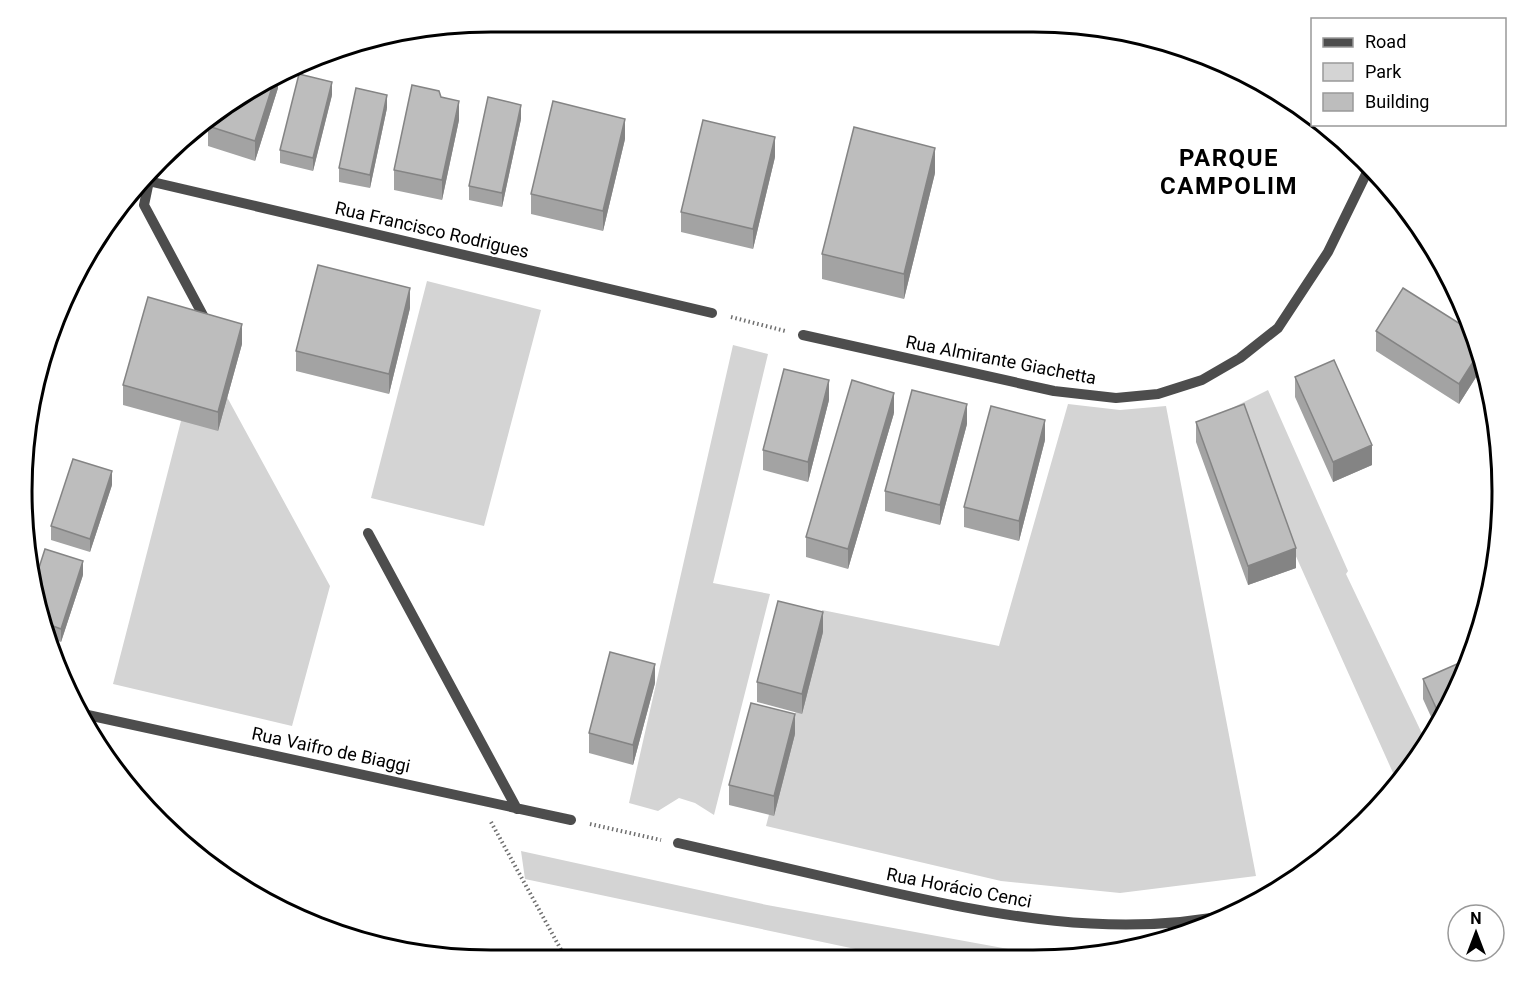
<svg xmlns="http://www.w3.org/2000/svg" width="1524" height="981" viewBox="0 0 1524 981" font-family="Roboto,sans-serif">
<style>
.green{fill:#d4d4d4}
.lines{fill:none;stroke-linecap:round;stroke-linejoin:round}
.path{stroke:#6f6f6f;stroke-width:4;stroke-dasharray:1.5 3;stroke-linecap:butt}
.minor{stroke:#4d4d4d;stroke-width:10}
.wall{fill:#a3a3a3}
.shaded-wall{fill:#848484}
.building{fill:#bdbdbd;stroke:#848484;stroke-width:1.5}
.labels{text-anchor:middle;stroke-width:5;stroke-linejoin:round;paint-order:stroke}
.street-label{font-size:18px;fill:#000;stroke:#fff}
.district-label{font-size:24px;font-weight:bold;letter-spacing:1.5px;fill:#000;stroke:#fff}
.rim{fill:none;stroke:#000;stroke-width:3}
</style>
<rect width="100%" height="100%" fill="#fff"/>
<path class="green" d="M427,281L541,310L484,526L371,498Z
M733,345L768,354L713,583L770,594L714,815L695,803L679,798L658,811L629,803Z
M1268,390L1348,571L1346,574L1427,744L1398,784L1230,409Z
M227,397L330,586L292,726L113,684L181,421Z
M1068,404L1120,410L1166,406L1256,876L1120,893L1001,881L766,826L822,610L999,646Z
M521,851L767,905L1053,957H1074L898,958L525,879Z"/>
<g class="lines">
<path class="path" d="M731,317L785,331
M491,822L565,957
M590,824L661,840"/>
<path class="minor" d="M144,180L712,313
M149,181L144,205L205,319
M803,335L1054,391L1116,398L1158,394L1202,380L1240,358L1278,328L1328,252L1370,166
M46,341V339
M368,533L517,809
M83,714L571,820
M678,843C743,858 808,873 873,888C993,915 1116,940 1238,913"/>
</g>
<path class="wall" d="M278,76V88L255,161L208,146V126Z
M332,95L313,171L280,163V150Z
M441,97L459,120L442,200L394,190V170Z
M387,108L370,188L339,182V168Z
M521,119L502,207L469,200V186Z
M625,139L603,231L531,214V194Z
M775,157L753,249L681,232V212Z
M935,173L904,299L822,279V254Z
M410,308L389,394L296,371V351Z
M1376,331L1473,332L1485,363L1459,404L1376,351Z
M242,344L218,431L123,405V385Z
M1295,377L1372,465L1333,482L1295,397Z
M829,400L808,482L763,470V450Z
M894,413L848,569L806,557V537Z
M1196,422L1296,568L1248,585L1196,442Z
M967,424L940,525L885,511V491Z
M1045,440L1019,541L964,527V507Z
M112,485L90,552L51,540V526Z
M83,575L61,642L49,638L37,612Z
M823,632L802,714L757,702V682Z
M1463,676L1440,725L1437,730L1423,699V679Z
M655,683L633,765L589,753V733Z
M795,734L774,816L729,805V785Z"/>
<path class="shaded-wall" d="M278,76V88L255,161V141L275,78Z
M332,82V95L313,171V158Z
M387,95V108L370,188V175Z
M459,101V120L442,200V180Z
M521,105V119L502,207V193Z
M625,119V139L603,231V211Z
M775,137V157L753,249V229Z
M935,148V173L904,299V274Z
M410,288V308L389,394V374Z
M242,324V344L218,431V412Z
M1480,351L1485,363L1459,404V384Z
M829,380V400L808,482V462Z
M894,393V413L848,569V549Z
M967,404V424L940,525V505Z
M1045,420V440L1019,541V521Z
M1372,445V465L1333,482V462Z
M112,471V485L90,552V539Z
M1296,548V568L1248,585V566Z
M83,561V575L61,642V629Z
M823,612V632L802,714V694Z
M655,664V683L633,765V745Z
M795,714V734L774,816V796Z"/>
<path class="building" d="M299,74L332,82L313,158L280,150Z
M275,78L255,141L208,126L210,118L229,100Z
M412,85L439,91L441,97L459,101L442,180L394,170Z
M356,88L387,95L370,175L339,168Z
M488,97L521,105L502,193L469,186Z
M553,101L625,119L603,211L531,194Z
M703,120L775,137L753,229L681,212Z
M854,127L935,148L904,274L822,254Z
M318,265L410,288L389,374L296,351Z
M1403,288L1473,332L1480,351L1459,384L1376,331Z
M148,297L242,324L218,412L123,385Z
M1334,360L1372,445L1333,462L1295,377Z
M784,369L829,380L808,462L763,450Z
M852,380L894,393L848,549L806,537Z
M912,390L967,404L940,505L885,491Z
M1244,404L1296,548L1248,566L1196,422Z
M991,406L1045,420L1019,521L964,507Z
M73,459L112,471L90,539L51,526Z
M45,549L83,561L61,629L42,622L37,612L34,583Z
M778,601L823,612L802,694L757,682Z
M610,652L655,664L633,745L589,733Z
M1457,664L1463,676L1442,721L1423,679Z
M751,703L795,714L774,796L729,785Z"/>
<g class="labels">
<g class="street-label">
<text transform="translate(432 230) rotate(13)" y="6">Rua Francisco Rodrigues</text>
<text transform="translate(1001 360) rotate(11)" y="6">Rua Almirante Giachetta</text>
<text transform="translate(331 750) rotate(12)" y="6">Rua Vaifro de Biaggi</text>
<text transform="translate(959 888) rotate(11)" y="6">Rua Horácio Cenci</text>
</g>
<g class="district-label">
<text x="1229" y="166">PARQUE<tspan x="1229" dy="28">CAMPOLIM</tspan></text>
</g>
</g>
<path d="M0 0H1524V981H0ZM491 32H1033A459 459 0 0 1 1492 491V491A459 459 0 0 1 1033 950H491A459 459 0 0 1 32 491V491A459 459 0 0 1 491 32Z" fill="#fff" fill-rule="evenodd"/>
<path class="rim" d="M491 32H1033A459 459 0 0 1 1492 491V491A459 459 0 0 1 1033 950H491A459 459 0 0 1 32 491V491A459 459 0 0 1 491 32Z"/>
<rect x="1311" y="18" width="195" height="108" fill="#ffffff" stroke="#999999" stroke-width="1.5"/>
<rect x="1323" y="38" width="30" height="9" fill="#4d4d4d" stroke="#999999" stroke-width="1.5"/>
<text x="1365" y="48" font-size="18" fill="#000000">Road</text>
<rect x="1323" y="63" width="30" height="18" fill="#d4d4d4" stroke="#999999" stroke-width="1.5"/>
<text x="1365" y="78" font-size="18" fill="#000000">Park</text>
<rect x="1323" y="93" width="30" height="18" fill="#bdbdbd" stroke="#999999" stroke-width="1.5"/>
<text x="1365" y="108" font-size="18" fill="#000000">Building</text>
<g transform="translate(1476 933)"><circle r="28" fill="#ffffff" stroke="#999999" stroke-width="1.5"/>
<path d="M0-4.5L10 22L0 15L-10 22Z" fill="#000000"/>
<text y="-9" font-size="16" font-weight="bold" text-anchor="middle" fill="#000000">N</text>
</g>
</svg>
